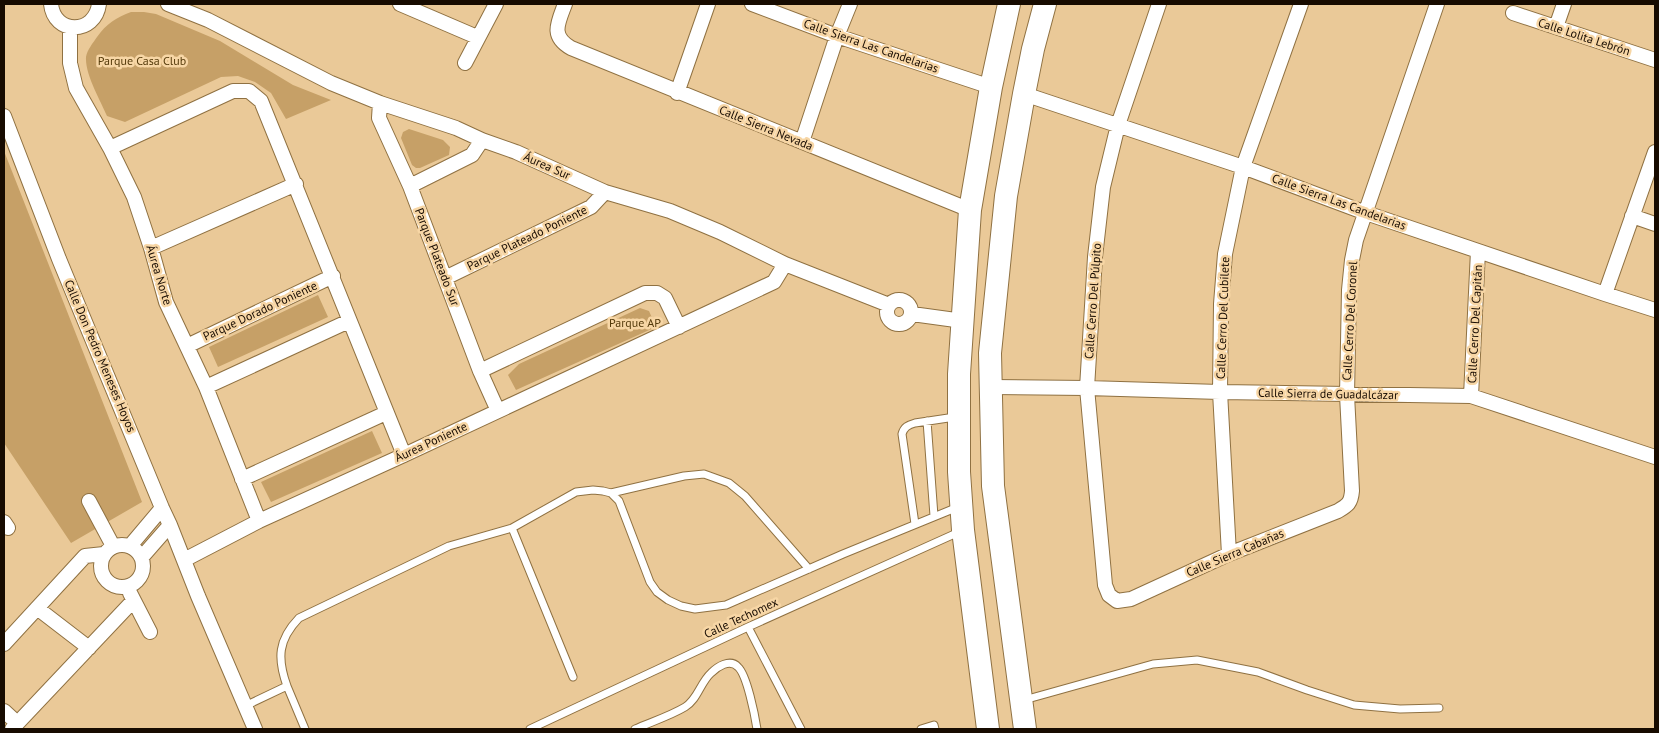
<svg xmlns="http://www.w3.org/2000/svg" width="1659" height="733" viewBox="0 0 1659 733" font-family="'PT Sans',sans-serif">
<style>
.green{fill:#c6a067}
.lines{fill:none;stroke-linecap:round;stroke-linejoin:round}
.service-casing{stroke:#8f7142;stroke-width:9}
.minor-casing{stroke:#8f7142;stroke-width:16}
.primary-casing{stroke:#8f7142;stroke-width:24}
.service{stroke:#fff;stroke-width:7}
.minor{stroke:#fff;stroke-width:14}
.primary{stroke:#fff;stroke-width:22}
.labels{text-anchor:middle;stroke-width:5;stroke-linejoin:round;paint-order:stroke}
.street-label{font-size:12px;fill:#170b00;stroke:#f7d6a5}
.park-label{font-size:12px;fill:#543a0b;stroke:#f7d6a5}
</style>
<rect width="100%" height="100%" fill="#eac998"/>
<path class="green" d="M131,12H144L156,14L220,41L293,85L331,100L286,119L271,93L255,82L238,76L221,77L125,122L107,116C101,101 85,75 86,57C87,50 93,43 97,37C106,24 117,17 131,12Z
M409,129L443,140L450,147L449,155L420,168H416L412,165L401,138L403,132Z
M4,151L142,502L71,543L4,443Z
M318,295L328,317L218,367L209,347Z
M640,308L649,311L656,327L516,390L508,375L519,364Z
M372,431L382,453L271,502L261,482Z"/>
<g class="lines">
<defs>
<path id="service" d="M927,421L934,516
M611,493L684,476L704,474L729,483L745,496L809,569
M915,524L902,434C904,427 908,425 915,423L955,417
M512,528L573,677
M748,627L801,729
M287,686L305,729
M1024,700L1153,664L1197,660L1258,672L1307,690L1354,705L1400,709L1439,708
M245,706L287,686C277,658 278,640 299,618L449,546L512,528L576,492L593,490L603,491L611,493L619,501L650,582L657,592L668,600L681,606L695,609L726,605L843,554L958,507
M530,729L748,627L959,532
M635,729C651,722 670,716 685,707C698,699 700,683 711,673C717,667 730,658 738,667C747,675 755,716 757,729
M921,729L934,725L935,729"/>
<path id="minor" d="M51,4C54,35 95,35 99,4
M168,4L208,20L331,83L380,103L456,128L482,140L516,152L605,192L670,211L720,232L785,264L889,305
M400,4L477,37
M565,4C558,23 550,36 571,48L970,210
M752,4L837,36L991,87
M1159,4L1118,125L1103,187L1095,257L1087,388L1105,585L1109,595L1117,601L1131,599L1229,554L1338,511C1348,505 1351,503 1352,491L1347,395L1349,290L1352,260L1356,240L1437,4
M1513,13L1655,60
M70,27V63L76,88L110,148L134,197L151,248L166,302L206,387L259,521
M1556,27L1564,4
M465,63L496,4
M677,93L708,4
M1024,94L1243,167L1366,213L1605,294L1655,310
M380,103L379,118L410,186L480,371L498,411
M4,116L59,259L162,508L170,525L198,596L255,729
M802,142L837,36L850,4
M110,148L233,91H249L261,101L404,455
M410,186L472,155L482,140
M1632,216L1655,224
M151,248L296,184
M445,278L591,207L605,192
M1605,294L1655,152
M887 312a12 12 0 1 1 24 0a12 12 0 1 1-24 0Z
M912,314L963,321
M187,346L333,276
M480,371L645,293H657L665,298L679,327
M206,387L349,321
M991,387L1087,388L1220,392L1471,396L1655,457
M1471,396L1478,251
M242,479L386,413
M89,501L113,546
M4,522L8,528
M101 566a21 21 0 1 1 42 0a21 21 0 1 1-42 0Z
M130,546L162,508
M1229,554L1220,392L1221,304L1225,254L1243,167L1301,4
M142,557L170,525
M184,560L259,521L404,455L774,282L785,264
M130,593L150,632
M37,608L89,648
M4,644L85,556L104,554
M4,711L17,723
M12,729L133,601"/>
<path id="primary" d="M988,729L963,530L959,472V374L970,210L991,87L1009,4
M1025,729L993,486L990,353L1006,196L1024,94L1033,49L1045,4"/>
</defs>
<use href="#service" class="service-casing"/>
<use href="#minor" class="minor-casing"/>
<use href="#primary" class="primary-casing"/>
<use href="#service" class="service"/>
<use href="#minor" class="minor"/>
<use href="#primary" class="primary"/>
</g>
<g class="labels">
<g class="street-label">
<text transform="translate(1584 37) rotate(18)" y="4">Calle Lolita Lebrón</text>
<text transform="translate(871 46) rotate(19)" y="4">Calle Sierra Las Candelarias</text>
<text transform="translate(766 128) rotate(22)" y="4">Calle Sierra Nevada</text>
<text transform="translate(547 166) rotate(24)" y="4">Áurea Sur</text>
<text transform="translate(1339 202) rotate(20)" y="4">Calle Sierra Las Candelarias</text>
<text transform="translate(527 238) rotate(-26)" y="4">Parque Plateado Poniente</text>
<text transform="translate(437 257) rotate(69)" y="4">Parque Plateado Sur</text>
<text transform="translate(159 275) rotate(73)" y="4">Áurea Norte</text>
<text transform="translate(1093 301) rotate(-86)" y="4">Calle Cerro Del Púlpito</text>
<text transform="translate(260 311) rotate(-25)" y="4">Parque Dorado Poniente</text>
<text transform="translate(1223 318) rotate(-88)" y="4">Calle Cerro Del Cubilete</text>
<text transform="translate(1350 321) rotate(-87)" y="4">Calle Cerro Del Coronel</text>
<text transform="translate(1475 324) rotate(-87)" y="4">Calle Cerro Del Capitán</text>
<text transform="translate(100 356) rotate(67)" y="4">Calle Don Pedro Meneses Hoyos</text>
<text transform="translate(1328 394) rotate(1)" y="4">Calle Sierra de Guadalcázar</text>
<text transform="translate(431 442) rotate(-25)" y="4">Áurea Poniente</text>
<text transform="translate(1235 553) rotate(-23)" y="4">Calle Sierra Cabañas</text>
<text transform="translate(741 618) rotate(-25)" y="4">Calle Techomex</text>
</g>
<g class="park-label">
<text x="142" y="65">Parque Casa Club</text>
<text x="635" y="327">Parque AP</text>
</g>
</g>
<rect width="1659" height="733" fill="none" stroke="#170b00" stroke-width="10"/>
</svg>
